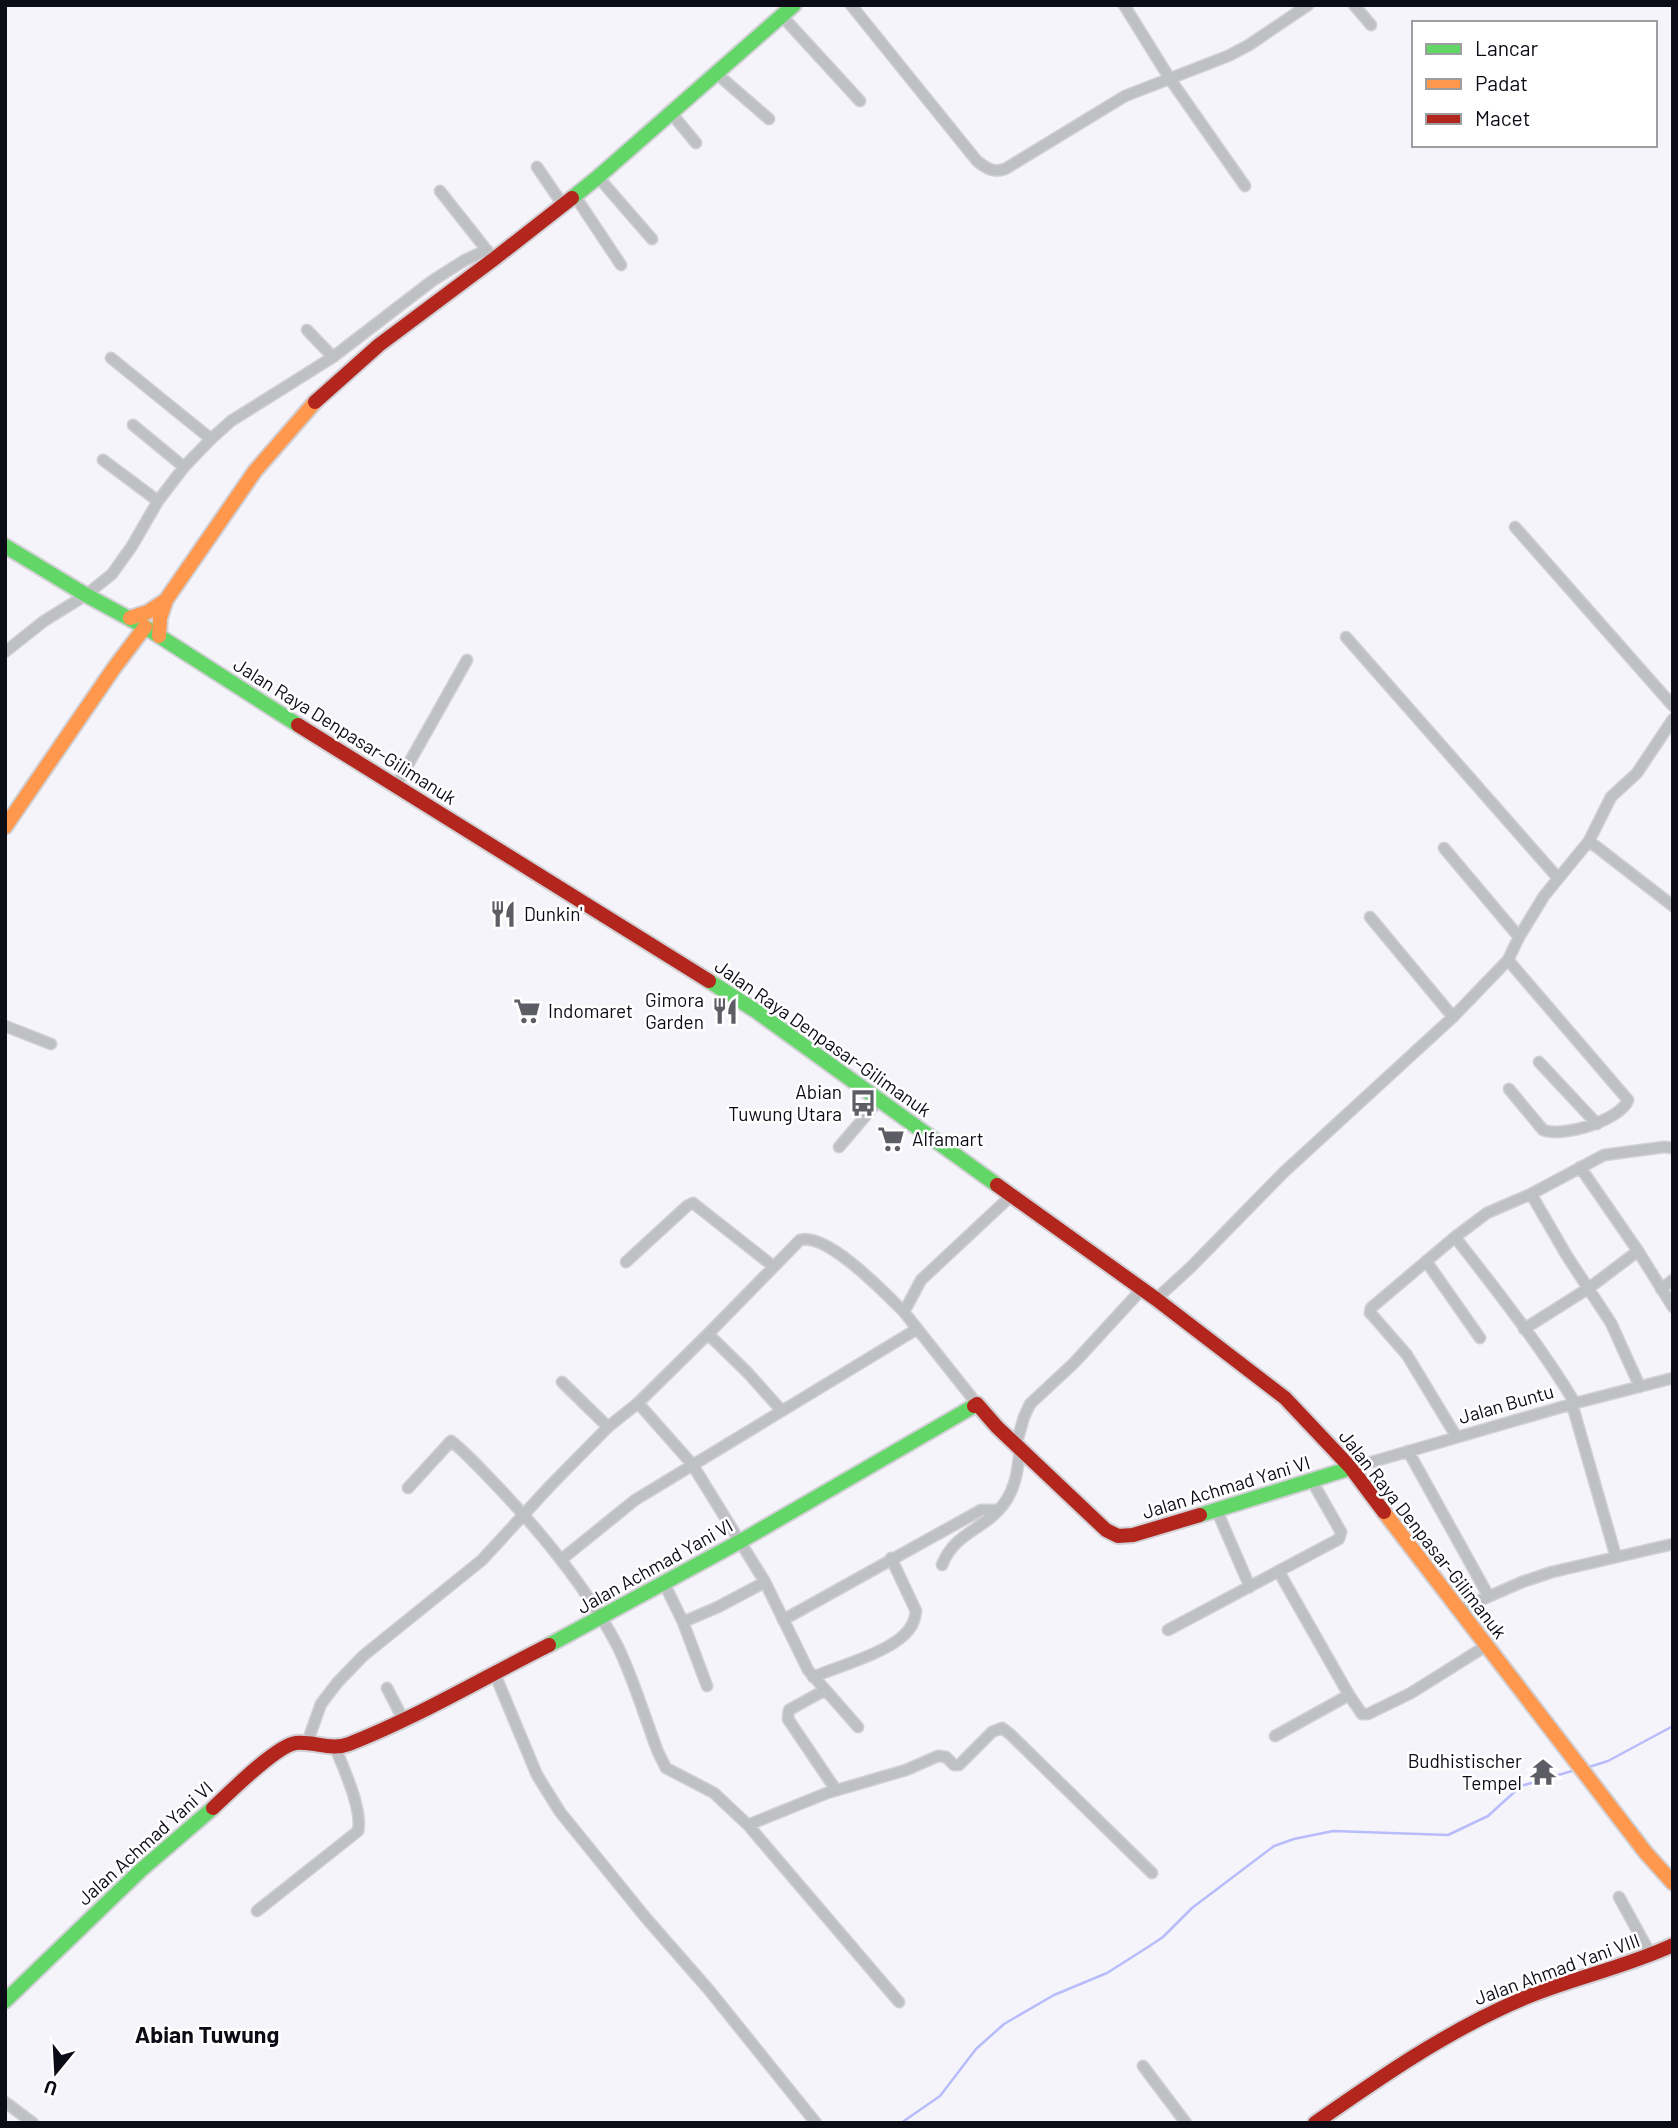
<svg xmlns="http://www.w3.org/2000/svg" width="1678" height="2128" viewBox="0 0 1678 2128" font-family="Barlow,sans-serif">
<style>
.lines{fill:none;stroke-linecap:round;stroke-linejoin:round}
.stream{stroke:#b9bcfb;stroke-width:2.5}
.street-casing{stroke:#d0d0d5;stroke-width:13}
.fast-casing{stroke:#d0d0d5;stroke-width:18}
.slow-casing{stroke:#d0d0d5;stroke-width:18}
.jam-casing{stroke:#d0d0d5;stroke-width:18}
.street{stroke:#bfc0c4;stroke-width:10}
.fast{stroke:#63d668;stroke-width:14}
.slow{stroke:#ff974d;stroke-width:14}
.jam{stroke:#b3261e;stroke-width:14}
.labels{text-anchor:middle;stroke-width:5;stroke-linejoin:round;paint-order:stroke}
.street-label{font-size:19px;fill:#0b0c15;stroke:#fff}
.poi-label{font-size:19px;fill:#0b0c15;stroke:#fff;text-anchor:start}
.quarter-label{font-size:23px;font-weight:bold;fill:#0b0c15;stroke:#fff}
</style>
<rect width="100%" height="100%" fill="#f4f4fa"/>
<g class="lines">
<path class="stream" d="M1589,1767L1608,1761L1673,1726
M901,2123L940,2096L976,2049L1004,2024L1054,1995L1107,1973L1148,1947L1163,1937L1192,1908L1274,1846L1294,1839L1333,1831L1448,1835L1488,1816L1521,1786L1572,1771"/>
<defs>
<path id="street" d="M851,5L977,161C986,168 993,173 1005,169L1125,96L1228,56L1249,45L1308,5
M1124,5L1170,79L1245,186
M1354,5L1371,25
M782,16L860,101
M717,74L769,119
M672,114L696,143
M537,167L563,205
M598,177L652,239
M440,191L489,253
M575,196L621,265
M307,330L333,357
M111,358L211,439
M133,425L184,467
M103,460L158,501
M1515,527L1673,706
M1346,637L1558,878
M5,652L44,621L86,595L112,574L132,546L158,501L184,467L211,439L231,421L333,357L432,281L465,260L487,250
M396,786L467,660
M1589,841L1673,906
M1444,848L1519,937
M1370,917L1453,1017
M1508,960L1628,1100C1621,1120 1562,1138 1543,1130L1509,1089
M5,1026L51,1044
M1539,1062L1597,1124
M839,1147L880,1099
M1580,1167L1638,1251L1673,1307
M1531,1194L1567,1256L1611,1323L1640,1387
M1455,1237C1497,1291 1540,1345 1575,1403
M1426,1261L1480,1338
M626,1262L687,1206L693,1203L773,1266
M1661,1289L1673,1280
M1156,1299L1191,1267L1283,1173L1453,1017L1508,960L1519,937L1544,896L1589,841L1611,797L1637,773L1673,719
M1524,1329L1589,1288L1638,1251
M708,1334L748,1373L782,1411
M562,1382L608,1427
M638,1403L692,1464L765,1582L808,1670L858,1727
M977,1404L904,1312L921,1280L1012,1195
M1572,1404L1616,1557
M1456,1436L1407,1355L1373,1316L1370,1313L1371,1308L1455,1237L1487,1213L1531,1194L1604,1155L1664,1147L1673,1148
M1016,1445L1024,1417L1030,1404L1074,1363L1142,1289
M1408,1451L1488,1595
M1351,1468L1572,1404L1673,1378
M408,1488L451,1441C469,1455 484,1473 500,1489C545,1537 588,1589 618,1647C634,1680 645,1718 658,1752L666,1768L714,1793L748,1825L899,2002
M1217,1511L1250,1587
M562,1559L635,1500L917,1329
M942,1565C955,1532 984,1530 1003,1505C1016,1488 1018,1469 1020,1448
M1279,1572L1349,1695L1362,1714H1368L1411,1693L1486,1646
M664,1583L683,1622L707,1686
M1458,1610L1522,1582L1552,1572L1673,1544
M783,1620L981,1510H998
M683,1622L718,1607L765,1582
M1168,1630L1339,1539L1341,1532L1312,1481
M494,1672L537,1775L560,1812L646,1918L709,1990L816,2123
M813,1677C837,1667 886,1653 904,1635C911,1629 915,1621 916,1611L891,1558
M387,1688L403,1719
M825,1690L789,1710L788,1719L836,1790
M1275,1736L1349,1695
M307,1743L321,1704L337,1683L363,1656L482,1560L550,1486L608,1427L638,1403L708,1334L800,1240C827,1232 885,1293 904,1312
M748,1825L827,1793L906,1770L938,1756L946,1757L954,1765H959L992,1732L1002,1728L1010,1734L1152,1873
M1619,1897L1651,1955
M257,1911L358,1831C363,1810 343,1767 335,1747
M1143,2066L1186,2123
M5,2102L33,2123"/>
<path id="fast" d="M572,198L598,177L794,5
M5,546L86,595L145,627L298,725
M709,981L756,1011L997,1185
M1200,1515L1351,1468
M549,1645L741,1541L974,1406
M5,2001L141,1870L213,1808"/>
<path id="slow" d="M130,618L148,612L166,600
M159,636L160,618L166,600L255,471L315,402
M5,827L114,668L145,627
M1384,1512L1646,1853L1673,1883"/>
<path id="jam" d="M315,402L379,345L494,259L572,198
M298,725L709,981
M997,1185L1156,1299L1285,1398L1351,1468L1384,1512
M974,1406L977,1404L997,1427L1106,1530L1118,1536L1133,1535L1200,1515
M213,1808C229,1793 277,1745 296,1743C314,1741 331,1751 349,1744C418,1717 483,1678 549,1645
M1315,2123C1381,2077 1447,2031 1522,1999C1571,1978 1624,1968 1673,1945"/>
</defs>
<use href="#street" class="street-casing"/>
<use href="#fast" class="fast-casing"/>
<use href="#slow" class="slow-casing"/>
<use href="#jam" class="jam-casing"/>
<use href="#street" class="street"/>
<use href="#fast" class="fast"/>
<use href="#slow" class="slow"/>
<use href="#jam" class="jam"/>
</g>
<defs>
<symbol id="restaurant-bare" viewBox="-9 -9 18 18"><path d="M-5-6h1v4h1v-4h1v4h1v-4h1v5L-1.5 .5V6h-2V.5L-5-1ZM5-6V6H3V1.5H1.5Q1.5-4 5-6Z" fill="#5d5d65" stroke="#fff" stroke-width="2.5" paint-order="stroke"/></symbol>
<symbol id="supermarket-bare" viewBox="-9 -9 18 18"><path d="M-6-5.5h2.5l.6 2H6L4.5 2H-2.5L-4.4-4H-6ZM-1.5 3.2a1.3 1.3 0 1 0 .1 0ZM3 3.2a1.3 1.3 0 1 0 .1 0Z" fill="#5d5d65" stroke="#fff" stroke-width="2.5" paint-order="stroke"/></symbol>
<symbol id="bus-bare" viewBox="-9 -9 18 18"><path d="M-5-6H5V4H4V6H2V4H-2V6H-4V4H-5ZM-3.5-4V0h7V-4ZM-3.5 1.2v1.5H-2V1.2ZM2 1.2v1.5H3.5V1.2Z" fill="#5d5d65" stroke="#fff" stroke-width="2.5" paint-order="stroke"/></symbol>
<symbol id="temple-bare" viewBox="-9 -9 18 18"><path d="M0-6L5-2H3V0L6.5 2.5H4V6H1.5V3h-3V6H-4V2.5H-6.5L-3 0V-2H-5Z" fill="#5d5d65" stroke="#fff" stroke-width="2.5" paint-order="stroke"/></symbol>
</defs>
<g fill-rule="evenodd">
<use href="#restaurant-bare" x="484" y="895" width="38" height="38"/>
<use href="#supermarket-bare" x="508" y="992" width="38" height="38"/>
<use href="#restaurant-bare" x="706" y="992" width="38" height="38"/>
<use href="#bus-bare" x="844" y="1084" width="38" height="38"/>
<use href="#supermarket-bare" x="872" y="1120" width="38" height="38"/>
<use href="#temple-bare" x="1524" y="1753" width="38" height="38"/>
</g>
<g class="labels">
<g class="street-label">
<text transform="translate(345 731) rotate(32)" y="7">Jalan Raya Denpasar-Gilimanuk</text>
<text transform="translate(823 1038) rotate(35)" y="7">Jalan Raya Denpasar-Gilimanuk</text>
<text transform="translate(1506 1404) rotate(-16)" y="7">Jalan Buntu</text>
<text transform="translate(1226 1487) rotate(-17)" y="7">Jalan Achmad Yani VI</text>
<text transform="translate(1423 1534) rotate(52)" y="7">Jalan Raya Denpasar-Gilimanuk</text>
<text transform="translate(655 1566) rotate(-29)" y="7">Jalan Achmad Yani VI</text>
<text transform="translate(145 1843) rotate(-42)" y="7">Jalan Achmad Yani VI</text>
<text transform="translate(1557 1969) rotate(-20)" y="7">Jalan Ahmad Yani VIII</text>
</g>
<g class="poi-label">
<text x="524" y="921">Dunkin'</text>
<text x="704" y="1007" text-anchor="end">Gimora<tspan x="704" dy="22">Garden</tspan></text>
<text x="548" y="1018">Indomaret</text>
<text x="842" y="1099" text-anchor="end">Abian<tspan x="842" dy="22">Tuwung Utara</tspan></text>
<text x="912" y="1146">Alfamart</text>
<text x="1522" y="1768" text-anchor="end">Budhistischer<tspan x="1522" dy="22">Tempel</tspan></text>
</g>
<g class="quarter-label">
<text x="207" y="2043">Abian Tuwung</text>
</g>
</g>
<rect width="1678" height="2128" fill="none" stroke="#0b0c15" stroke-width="14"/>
<rect x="1412" y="21" width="245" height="126" fill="#ffffff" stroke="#9d9ea1" stroke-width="2"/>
<rect x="1426" y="44" width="35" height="10" fill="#63d668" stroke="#9d9ea1" stroke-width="2"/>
<text x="1475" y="56" font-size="21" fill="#0b0c15">Lancar</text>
<rect x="1426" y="79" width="35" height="10" fill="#ff974d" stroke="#9d9ea1" stroke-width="2"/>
<text x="1475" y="91" font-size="21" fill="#0b0c15">Padat</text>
<rect x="1426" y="114" width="35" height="10" fill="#b3261e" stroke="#9d9ea1" stroke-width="2"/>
<text x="1475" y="126" font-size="21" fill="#0b0c15">Macet</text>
<g transform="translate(56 2072) rotate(198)" stroke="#ffffff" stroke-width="5" paint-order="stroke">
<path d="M0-5L12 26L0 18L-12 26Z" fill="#0b0c15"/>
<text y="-10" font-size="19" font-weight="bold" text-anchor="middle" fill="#0b0c15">U</text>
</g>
</svg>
